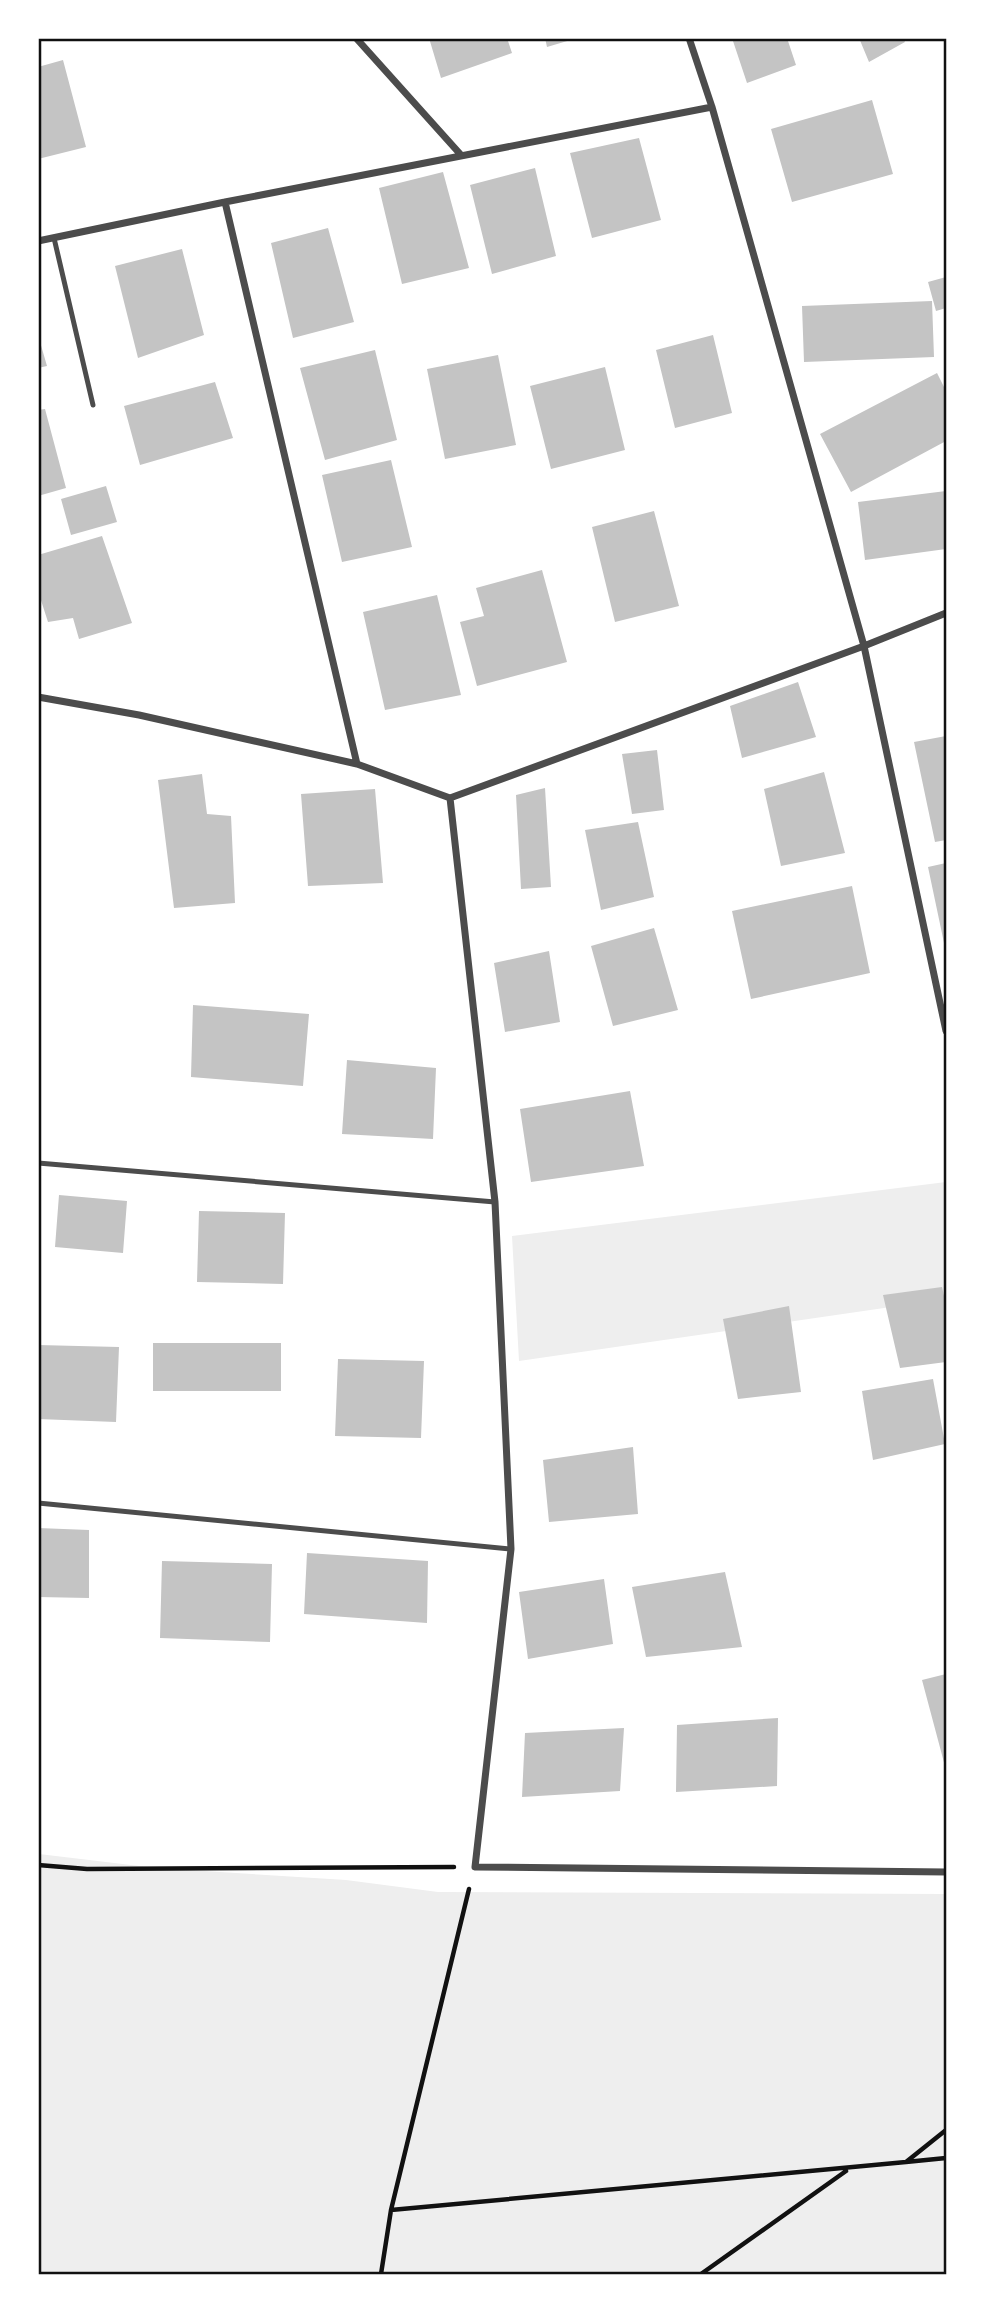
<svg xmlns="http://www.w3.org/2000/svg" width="985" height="2313" viewBox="0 0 985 2313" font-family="Commissioner,sans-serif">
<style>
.green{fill:#eee}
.building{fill:#c4c4c4}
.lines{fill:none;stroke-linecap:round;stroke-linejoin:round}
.path{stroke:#111;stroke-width:4.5}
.service{stroke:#4c4c4c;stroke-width:5}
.minor{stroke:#4c4c4c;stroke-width:7}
.neatline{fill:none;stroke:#111;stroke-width:2.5}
</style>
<rect width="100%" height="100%" fill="#fff"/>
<path class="green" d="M946,1182V1299L519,1361L512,1236Z
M39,1854L156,1868L346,1880L438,1892L946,1894V2274H39Z"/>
<path class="building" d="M429,38H507L512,53L441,78Z
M545,38H574V39L547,47Z
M732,38H787L796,65L747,83Z
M859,38H903L905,42L869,62Z
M63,60L86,147L38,159V67Z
M872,100L893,174L792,202L771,129Z
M639,138L661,220L592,238L570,153Z
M535,168L556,256L492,274L470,185Z
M443,172L469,268L402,284L379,188Z
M328,228L354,322L293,338L271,243Z
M182,249L204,335L138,358L115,266Z
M946,277V308L936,311L928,282Z
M932,301L934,357L804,362L802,306Z
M38,335L47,366L38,368Z
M713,335L732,413L675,428L656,350Z
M375,350L397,440L325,460L300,368Z
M498,355L516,445L445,459L427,369Z
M605,367L625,450L551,469L530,386Z
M937,373L946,391V441L851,492L820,434Z
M215,382L233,438L140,465L124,406Z
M45,409L66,488L38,496V410Z
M391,460L412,547L342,562L322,475Z
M106,486L117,522L71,535L61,499Z
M946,491V549L865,560L858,502Z
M654,511L679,606L615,622L592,527Z
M102,536L132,623L79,639L73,618L48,622L38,591V555Z
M542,570L567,662L477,686L460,622L484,616L476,588Z
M437,595L461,695L385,710L363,612Z
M798,682L816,737L742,758L730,706Z
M946,736V840L935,842L914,742Z
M657,750L664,810L632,814L622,754Z
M824,772L845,853L781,866L764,789Z
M202,774L207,814L231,816L235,903L174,908L158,780Z
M545,788L551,887L521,889L516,795Z
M375,789L383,883L308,886L301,794Z
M638,822L654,897L601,910L585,830Z
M946,863V943H944L928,867Z
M852,886L870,973L751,999L732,911Z
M654,928L678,1010L613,1026L591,946Z
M549,951L560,1022L505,1032L494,963Z
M193,1005L309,1014L303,1086L191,1077Z
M347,1060L436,1068L433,1139L342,1134Z
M630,1091L644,1166L531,1182L520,1109Z
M59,1195L127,1201L123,1253L55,1247Z
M199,1211L285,1213L283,1284L197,1282Z
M942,1287L946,1305V1362L900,1368L883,1295Z
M789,1306L801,1392L738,1399L723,1319Z
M153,1343H281V1391H153Z
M38,1345L119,1347L116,1422L38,1419Z
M338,1359L424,1361L421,1438L335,1436Z
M933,1379L945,1444L873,1460L862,1391Z
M633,1447L638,1514L549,1522L543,1460Z
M38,1528L89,1530V1598L38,1597Z
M307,1553L428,1561L427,1623L304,1614Z
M162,1561L272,1564L270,1642L160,1638Z
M725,1572L742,1647L646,1657L632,1587Z
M604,1579L613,1644L528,1659L519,1592Z
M946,1674V1770L922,1680Z
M778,1718L777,1786L676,1792L677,1725Z
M624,1728L620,1791L522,1797L525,1733Z"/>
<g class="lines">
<path class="path" d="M38,1865L87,1869L454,1867
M906,2162L946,2158
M391,2210L906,2162L946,2130
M381,2274L391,2210L469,1889
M701,2274L846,2171"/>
<path class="service" d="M54,238L93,405
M38,1163L495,1202
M38,1503L511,1549"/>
<path class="minor" d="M356,38L461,155
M689,38L712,107L864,646L946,613
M38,241L225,202
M38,697L139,715L357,764L450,798
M357,764L225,202L712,107
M946,1031L864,646L450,798L495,1202L511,1549L475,1867L946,1872"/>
</g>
<rect width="985" height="2313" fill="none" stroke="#ffffff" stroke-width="80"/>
<rect x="40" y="40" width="905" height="2233" class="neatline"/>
</svg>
